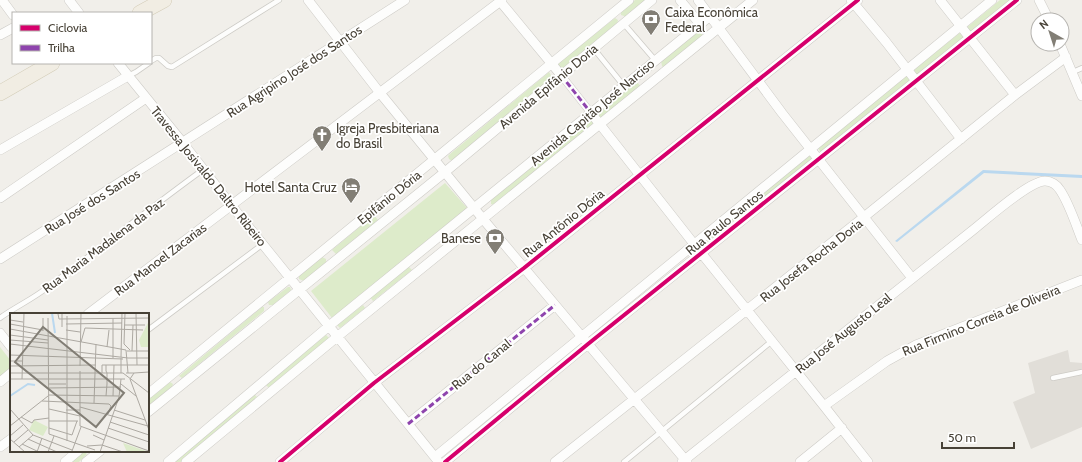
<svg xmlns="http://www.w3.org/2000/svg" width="1082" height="462" viewBox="0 0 1082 462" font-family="Cabin,sans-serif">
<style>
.industrial{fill:#e1ded8}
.green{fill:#ddebca}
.water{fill:#bad8ef}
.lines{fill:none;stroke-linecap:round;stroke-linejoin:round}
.service-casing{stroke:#cdcbc6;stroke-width:6}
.pedestrian-casing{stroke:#cdcbc6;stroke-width:8}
.minor-casing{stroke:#cdcbc6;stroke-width:10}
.primary-casing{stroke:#d3ccb7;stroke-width:16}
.service{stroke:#fdfdfc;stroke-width:4.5}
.pedestrian{stroke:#fdfdfc;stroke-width:7}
.minor{stroke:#fdfdfc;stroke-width:9}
.primary{stroke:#f1ede3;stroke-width:15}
.quiet{stroke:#8e44ad;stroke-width:3;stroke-dasharray:6 3;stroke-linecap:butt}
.cycleway-casing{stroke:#fff;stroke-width:6}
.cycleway{stroke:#d6006c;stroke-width:4}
.labels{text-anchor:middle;stroke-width:3.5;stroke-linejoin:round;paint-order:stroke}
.poi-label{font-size:13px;fill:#474136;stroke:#fff;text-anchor:start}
.street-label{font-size:13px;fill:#474136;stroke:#fff}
.inset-river{fill:none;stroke:#bad8ef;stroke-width:2}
.inset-road{fill:none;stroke:#ada9a2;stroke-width:1}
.view{fill:#827e75;fill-opacity:0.15;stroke:#827e75;stroke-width:2}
.inset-edge{fill:none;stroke:#474136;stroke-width:2}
</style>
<rect width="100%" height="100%" fill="#f1efea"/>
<path class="industrial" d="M1068,350L1070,362L1082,363V427L1031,449L1013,402L1035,393L1028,363Z"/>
<path class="green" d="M635,0H647L627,17L621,15V12Z
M1000,0H1013L971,34L966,28Z
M615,18L618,20L617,25L563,69L558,67V63Z
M962,31L967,38L916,78L911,72Z
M701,32L703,37L664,68L662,66L661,61L696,33Z
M549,72L552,77L455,160L452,161L449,159L448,156L450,154Z
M908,74L914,81L822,154L818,148Z
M637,82L642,88L602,121L596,114Z
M588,120H591L594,123L494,205L491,204V199Z
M814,151L819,157L702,248L699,243Z
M445,183L468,209L332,318L311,291Z
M374,215L378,220L336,254L332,250Z
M322,257L326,259V263L304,281L299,279V276Z
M408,266L412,270L373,301L370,297Z
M288,287H290L291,290L273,305H269L268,302Z
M363,305L365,308L340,328L337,325Z
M262,307H264V311L182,378L179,376Z
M326,335L329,338L269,388L265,384Z
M0,347L11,361V371L0,379Z
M170,382L173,384L172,387L148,406V400Z
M254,394L258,398L181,462H173Z
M84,452L87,454L79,462H71Z"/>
<path class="water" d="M983,170L1082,175V178L984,173L897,242L895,241Z"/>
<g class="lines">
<defs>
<path id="service" d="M624,24L655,60
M594,49L624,86
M151,61L156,58H159L168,66L172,67L279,0
M1073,72L1082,68
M128,76L136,72L149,63
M0,318C15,307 33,299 48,287C101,248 151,207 204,169
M148,330L263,244
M1053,378L1082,372
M624,462L772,341"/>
<path id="pedestrian" d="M561,75L591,113"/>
<path id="minor" d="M2,0L13,15
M69,0L79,13
M308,0L380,93L483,219L687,462
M499,0L561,75
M680,0L700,24
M698,0L782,113L912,278
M851,0L886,42L961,139
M940,0L1015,95
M1039,0L1049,20
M0,35L13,28
M1060,44L1082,96
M118,63L183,143L231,205L438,461
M591,113L694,244L824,406L868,462
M0,150L128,76
M0,198L146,98
M0,259L405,0
M88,314L502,0
M0,333L11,347
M0,382L11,373
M148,394L629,0
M824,406L887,361L916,345L1082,280
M148,412L445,172L652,0
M408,424L555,305
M0,447L11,439
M435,457L992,0
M65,462L78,451
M86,462L100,451
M168,462L329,326L709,17
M186,462L337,337L753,0
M280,462L374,383L524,268L858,0
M445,462L588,344L1017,0
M555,462L864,217L1015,95L1066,57
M682,462C779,384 876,307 973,230C987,219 1029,181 1045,181C1051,181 1057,185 1060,190C1069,203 1076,225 1082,240
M800,462L842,428"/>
<path id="primary" d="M140,13L164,0
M0,93L52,63"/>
</defs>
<use href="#service" class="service-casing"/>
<use href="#pedestrian" class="pedestrian-casing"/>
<use href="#minor" class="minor-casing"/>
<use href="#primary" class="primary-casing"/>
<use href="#service" class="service"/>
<use href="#pedestrian" class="pedestrian"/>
<use href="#minor" class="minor"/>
<use href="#primary" class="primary"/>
<path class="quiet" d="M561,75L591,113
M408,424L555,305"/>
<defs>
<path id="cycleway" d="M280,462L374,383L524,268L858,0
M445,462L588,344L1017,0"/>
</defs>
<use href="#cycleway" class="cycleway-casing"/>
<use href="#cycleway" class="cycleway"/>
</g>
<defs>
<symbol id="bank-pin" viewBox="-11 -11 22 30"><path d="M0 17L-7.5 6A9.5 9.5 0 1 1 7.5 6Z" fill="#827e75" stroke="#fff"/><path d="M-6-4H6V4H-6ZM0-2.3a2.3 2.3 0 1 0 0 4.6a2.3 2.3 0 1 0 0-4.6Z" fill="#fff"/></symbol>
<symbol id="church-pin" viewBox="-11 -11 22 30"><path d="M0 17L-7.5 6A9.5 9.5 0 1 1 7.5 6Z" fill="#827e75" stroke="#fff"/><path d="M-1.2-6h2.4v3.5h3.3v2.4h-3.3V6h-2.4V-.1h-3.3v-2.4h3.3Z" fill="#fff"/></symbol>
<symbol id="hotel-pin" viewBox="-11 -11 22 30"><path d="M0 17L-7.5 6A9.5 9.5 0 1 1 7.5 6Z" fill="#827e75" stroke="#fff"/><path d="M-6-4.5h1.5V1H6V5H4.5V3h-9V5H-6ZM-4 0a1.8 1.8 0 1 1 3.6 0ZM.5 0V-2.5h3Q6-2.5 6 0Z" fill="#fff"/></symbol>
</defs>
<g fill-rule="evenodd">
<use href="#bank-pin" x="640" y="8" width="22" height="30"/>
<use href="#church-pin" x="311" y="124" width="22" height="30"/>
<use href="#hotel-pin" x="340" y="176" width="22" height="30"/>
<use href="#bank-pin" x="484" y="227" width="22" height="30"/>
</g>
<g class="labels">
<g class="poi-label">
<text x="665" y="17">Caixa Econômica<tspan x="665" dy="15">Federal</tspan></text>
<text x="336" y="133">Igreja Presbiteriana<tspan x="336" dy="15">do Brasil</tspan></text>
<text x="337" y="192" text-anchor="end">Hotel Santa Cruz</text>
<text x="481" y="243" text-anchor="end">Banese</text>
</g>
<g class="street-label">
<text transform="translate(294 71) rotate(-33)" y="5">Rua Agripino José dos Santos</text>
<text transform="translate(548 86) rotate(-40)" y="5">Avenida Epifânio Doria</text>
<text transform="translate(592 112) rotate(-40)" y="5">Avenida Capitão José Narciso</text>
<text transform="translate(209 176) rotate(51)" y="5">Travessa Josivaldo Daltro Ribeiro</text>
<text transform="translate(389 197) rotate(-39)" y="5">Epifânio Dória</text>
<text transform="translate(92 201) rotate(-32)" y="5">Rua José dos Santos</text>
<text transform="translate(724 222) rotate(-39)" y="5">Rua Paulo Santos</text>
<text transform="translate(563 223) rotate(-39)" y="5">Rua Antônio Dória</text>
<text transform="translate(103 245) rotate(-37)" y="5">Rua Maria Madalena da Paz</text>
<text transform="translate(160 259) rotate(-37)" y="5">Rua Manoel Zacarias</text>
<text transform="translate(811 260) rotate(-38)" y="5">Rua Josefa Rocha Doria</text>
<text transform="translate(981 320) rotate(-22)" y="5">Rua Firmino Correia de Oliveira</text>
<text transform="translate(843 333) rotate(-39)" y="5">Rua José Augusto Leal</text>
<text transform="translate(481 364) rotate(-39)" y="5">Rua do Canal</text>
</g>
</g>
<g transform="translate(10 313)">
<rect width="139" height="139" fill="#f1efea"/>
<path d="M139,8V34H131L129,27ZM24,107L38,114L33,123L19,117ZM113,130L139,139H117Z" fill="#ddebca"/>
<path class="inset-river" d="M42,0L45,20M0,83L18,71L25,72"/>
<path class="inset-road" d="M115,0L114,31L120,37M126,0L127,52M48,1L49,6L139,5M57,3V128M38,5L39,121L85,137M103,5V45M0,7L13,9M0,11L33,17M56,11L112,10M114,12H135M52,14V1M0,16L116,37L118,60M56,17L70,19M33,18V5M0,22L38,27M0,27L38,30M71,29L75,15L133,17M0,31L118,45H139M97,34L99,17M117,38H139M122,38L123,12M0,42L113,46M111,44L112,0M111,45V60M0,48H13M96,52H111M111,52H139M0,53L86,52M70,53L71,0M70,58V113L139,138M0,60H92M113,60L139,80M116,60H124L120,66M124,60L139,59M0,66H115M12,66L14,0M120,66L139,117M38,71H56M111,71L126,83M38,75L111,74M38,82L109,83M96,83L97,71V60L96,58V52H92V60H113M103,83L104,52M32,88L99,91L101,93L98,101M84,90L86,31M70,94L138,113M0,96L23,122L62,137M39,96L70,103M56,97H70M104,97L135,107M11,104L22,110L24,107L39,105M39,108H68M100,109L139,122M0,113L38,83M39,115L62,122L67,108M98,115L139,129M83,122L94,127M0,123L13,112M0,126L15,139M18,126L47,139M4,129L18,117M12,131L29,139M77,133L92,132L113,139M9,134L23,122M62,138L71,114M27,139L32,125M38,139L44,123M90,139L109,84L111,66"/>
<path class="view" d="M33,14L114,80L86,114L5,49Z"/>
<rect width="139" height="139" class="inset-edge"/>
</g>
<rect x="12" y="12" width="140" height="52" fill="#ffffff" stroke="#b5b3af"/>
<rect x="20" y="25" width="20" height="6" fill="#d6006c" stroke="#b5b3af"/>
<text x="48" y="32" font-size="12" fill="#474136">Ciclovia</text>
<rect x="20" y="45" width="20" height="6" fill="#8e44ad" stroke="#b5b3af"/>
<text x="48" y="52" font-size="12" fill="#474136">Trilha</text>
<g transform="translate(1050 32) rotate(321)"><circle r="19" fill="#ffffff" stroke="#b5b3af"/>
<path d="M0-3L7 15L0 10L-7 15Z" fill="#827e75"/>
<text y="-6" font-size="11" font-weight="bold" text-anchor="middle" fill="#474136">N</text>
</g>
<path d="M942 442v6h72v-6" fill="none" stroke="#474136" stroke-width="2"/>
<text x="948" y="442" font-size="12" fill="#474136" stroke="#ffffff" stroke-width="3" paint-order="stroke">50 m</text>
</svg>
